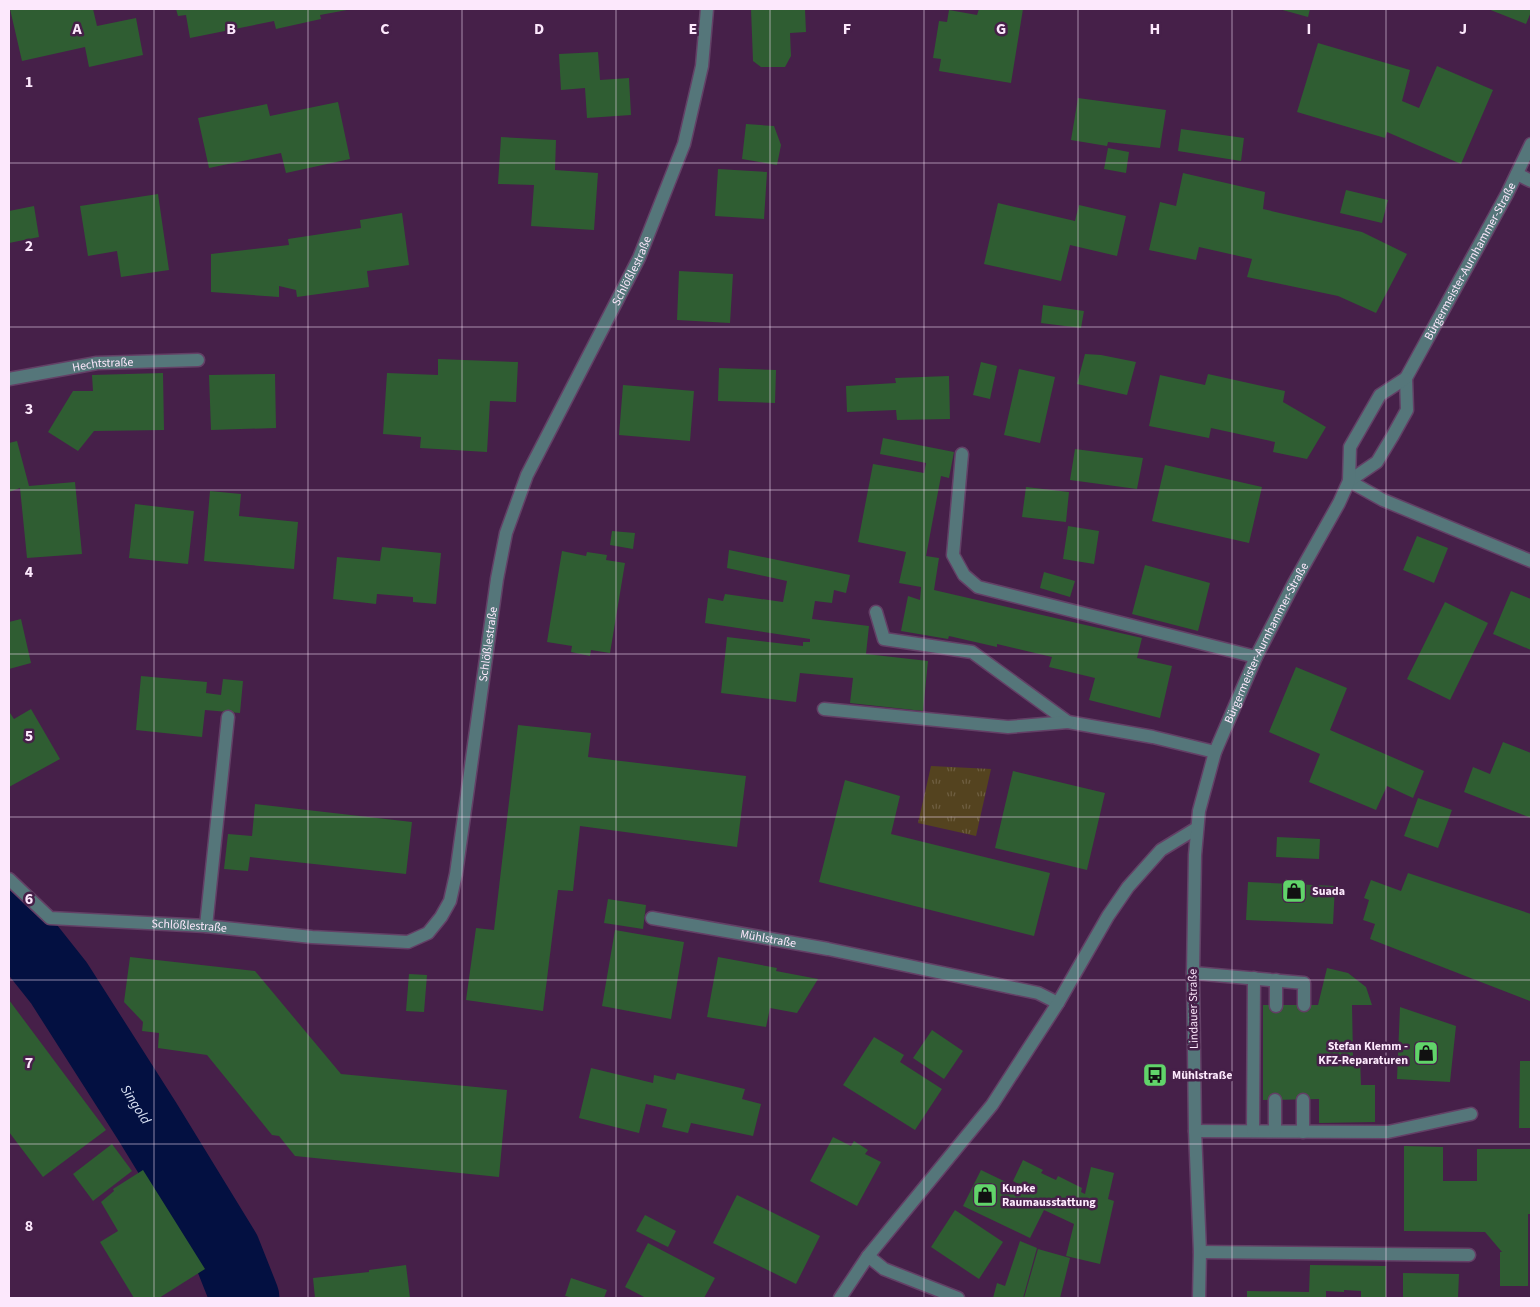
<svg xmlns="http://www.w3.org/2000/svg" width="1540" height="1307" viewBox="0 0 1540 1307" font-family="'Source Sans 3',sans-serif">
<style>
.park{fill:url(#park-tufts)}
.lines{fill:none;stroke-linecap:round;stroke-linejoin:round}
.river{stroke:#031041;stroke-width:69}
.building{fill:#2f5d32}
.service-casing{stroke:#634066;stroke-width:15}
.minor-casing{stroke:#634066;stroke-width:15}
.tertiary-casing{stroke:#634066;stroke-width:15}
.service{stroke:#55767a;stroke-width:12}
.minor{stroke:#55767a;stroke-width:12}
.tertiary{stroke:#55767a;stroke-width:12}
.grid{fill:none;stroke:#fce8fc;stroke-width:1;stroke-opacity:0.55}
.labels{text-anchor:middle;stroke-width:5;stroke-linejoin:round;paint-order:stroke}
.street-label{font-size:12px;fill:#fce8fc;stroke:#462049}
.poi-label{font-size:12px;font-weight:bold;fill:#fce8fc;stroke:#462049;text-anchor:start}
.water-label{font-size:14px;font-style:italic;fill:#dbe3f4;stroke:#462049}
.grid-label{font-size:16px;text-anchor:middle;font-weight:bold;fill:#fce8fc;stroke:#462049;stroke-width:5;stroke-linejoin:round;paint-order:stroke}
</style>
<defs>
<pattern id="park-tufts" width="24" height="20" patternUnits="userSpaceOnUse" patternTransform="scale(1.25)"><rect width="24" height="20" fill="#54431f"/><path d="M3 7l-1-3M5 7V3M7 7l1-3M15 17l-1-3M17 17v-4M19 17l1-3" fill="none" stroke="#6e5e40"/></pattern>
</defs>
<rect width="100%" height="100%" fill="#462049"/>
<path class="park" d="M931,766L991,769L976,836L918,823Z"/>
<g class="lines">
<path class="river" id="s1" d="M9,920L59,983L147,1121L226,1250L245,1298"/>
</g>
<path class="building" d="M10,9H93L97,26L136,18L143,55L89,67L85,47L22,61Z
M176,9H347V10L320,15L321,19L276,29L274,21L190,38L186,15L178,16Z
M751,9H805L806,32L790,33L791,56L785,67H761L753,61Z
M979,9H1023L1011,83L939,71L941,59L933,58L939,21L947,22L949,10L977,15Z
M1279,9H1310L1308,17Z
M1488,9H1531V12L1526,24Z
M1318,43L1410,70L1402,101L1419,108L1437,66L1493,90L1461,164L1387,132L1385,138L1297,112Z
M598,52L600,80L629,78L631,115L587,118L585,88L561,90L559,54Z
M1078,98L1166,110L1160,148L1108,142L1107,146L1071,140Z
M338,102L350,159L286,173L281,153L209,168L198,118L267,104L270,116Z
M746,124L774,126L781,145L777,165L742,159Z
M1181,129L1244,138L1241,161L1178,151Z
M501,137L556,140L555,170L598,173L594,230L531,226L534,185L498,184Z
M1108,148L1129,152L1126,173L1104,169Z
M718,169L767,172L764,219L715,216Z
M1183,173L1265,192L1263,209L1362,232L1407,254L1376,313L1338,296L1247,277L1252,259L1199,247L1196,260L1149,250L1160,202L1176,206Z
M1346,190L1388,200L1382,223L1340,213Z
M158,194L169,270L121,277L117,251L88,256L80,206Z
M998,203L1075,221L1079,205L1126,216L1117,256L1070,245L1061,281L984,264Z
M34,206L39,237L9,243V211Z
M402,213L409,265L367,271L369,287L297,297L296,290L279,286V297L211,292V254L289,245L288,239L361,228L360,220Z
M679,271L733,274L730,323L677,320Z
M1043,305L1084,311L1081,328L1041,323Z
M1085,354L1101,355L1136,362L1127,395L1077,384Z
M438,359L518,362L516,402L490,401L487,452L420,448L421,437L383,434L387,373L438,375Z
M981,362L997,366L990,399L973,395Z
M719,368L776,370L775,403L718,401Z
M1019,369L1055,377L1040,443L1004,435Z
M163,373L164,430L94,431L78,451L48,432L73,391H93L92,375Z
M275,374L276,428L211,430L209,375Z
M1208,374L1285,391L1283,402L1326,427L1307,459L1273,452L1275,442L1211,428L1209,438L1149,426L1160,375L1205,385Z
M949,376L950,419L897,420L896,410L847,412L846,386L896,383L895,378Z
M623,385L694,391L690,441L619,435Z
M883,438L954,452L949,478L941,476L926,556L939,558L934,590L1142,638L1137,658L1172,666L1160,718L1089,700L1095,678L1049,667L1052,657L997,644V647L949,636L948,639L901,631L908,596L920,600L921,587L899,583L906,552L858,542L873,464L924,473L926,463L880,454Z
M17,441L29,486L75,482L82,554L27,558L20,488L9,492V443Z
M1075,449L1143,458L1137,489L1070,480Z
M1165,465L1262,487L1249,543L1152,521Z
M1026,487L1069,492L1066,522L1022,517Z
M210,491L241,494L239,516L298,522L294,569L204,561Z
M135,504L194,511L188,564L129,558Z
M1068,526L1099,531L1094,564L1063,559Z
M612,531L635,533L633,549L610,545Z
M1417,536L1448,548L1434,583L1403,570Z
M382,547L441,553L436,604L413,602V597L377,594L376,604L333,599L337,557L380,561Z
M729,550L850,575L846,593L834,590L832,603L815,601L812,619L869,626L866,654L928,661L923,711L850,703L853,678L800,673L796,702L721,693L727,637L803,646V642H810V639L705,623L708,598L723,601L725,594L783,602L787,581L727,568Z
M562,551L586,556L587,552L607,555L606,560L625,563L610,653L591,650L590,656L571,652L572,646L547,642Z
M1145,565L1210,583L1198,631L1132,614Z
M1044,572L1075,581L1070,597L1040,588Z
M1511,591L1531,599V650L1493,634Z
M1445,602L1488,623L1450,700L1407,679Z
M21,619L31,663L9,669V622Z
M1296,667L1347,688L1330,730L1424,771L1413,798L1387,786L1376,810L1309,782L1320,754L1269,732Z
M141,676L207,682L206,693L221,695L223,679L243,681L240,713L205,710L202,737L136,730Z
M31,709L60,759L9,787V713H10L14,719Z
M518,725L591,733L588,757L746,776L737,847L580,826L573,891L558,890L543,1011L466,1000L476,928L494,930Z
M1503,742L1531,753V818L1464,792L1473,767L1490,774Z
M1013,771L1105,793L1087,870L995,848Z
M845,780L900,796L891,834L1050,873L1034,936L819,882Z
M1418,798L1452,810L1438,848L1404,836Z
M255,804L412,822L406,874L250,857L248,871L224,869L228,834L252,836Z
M1277,837L1320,839L1319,859L1276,857Z
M1408,873L1531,914L1530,1001L1370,939L1375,924L1363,920L1369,900L1364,898L1371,880L1401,891Z
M1248,882L1335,886L1333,924L1246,920Z
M608,899L646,905L643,929L604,923Z
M615,930L684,942L671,1019L602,1006Z
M130,957L255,971L341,1074L507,1090L499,1177L295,1156L279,1136L272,1135L207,1055L158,1048L159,1033L142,1031L143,1022L124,1002Z
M718,957L777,968L776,971L818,979L797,1013L770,1008L766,1027L707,1017Z
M1327,968L1348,973L1366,987L1372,1005H1352L1353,1057H1360L1361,1085H1375V1122L1319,1123V1099L1263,1100V1005H1318Z
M409,974L427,975L424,1012L406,1011Z
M9,1000L106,1130L43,1177L9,1132Z
M1400,1007L1456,1026L1450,1082L1397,1079Z
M932,1030L963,1051L944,1079L913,1058Z
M874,1037L904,1055L900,1062L942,1089L915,1130L843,1085Z
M1520,1061H1531V1128H1519Z
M591,1068L653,1083L654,1075L675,1080L677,1073L745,1089L742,1099L761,1104L753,1136L691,1123L688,1133L662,1127L667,1109L646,1104L639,1133L579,1118Z
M833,1137L851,1146L854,1141L868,1150L865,1154L881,1162L857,1206L810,1181Z
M112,1144L132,1171L93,1201L73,1174Z
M1404,1146L1443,1147V1181H1477V1149H1531V1214H1528V1286H1500V1252H1502L1485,1232L1404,1231Z
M1023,1160L1043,1170L1041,1173L1056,1180L1058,1176L1082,1188L1081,1192L1085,1194L1091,1167L1114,1173L1108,1199L1114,1201L1100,1264L1066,1256L1074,1224L1044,1210L1030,1238L963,1206L981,1170L1031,1194L1032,1191L1013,1181Z
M143,1170L205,1269L159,1298H134L100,1242L118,1231L101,1202L114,1191L113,1189Z
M737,1195L820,1236L796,1284L713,1243Z
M955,1210L1003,1242L979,1279L931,1247Z
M645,1215L676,1231L668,1247L636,1231Z
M1020,1241L1037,1248L1023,1298H993L997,1283L1005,1286Z
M648,1243L715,1278L704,1298H646L625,1287Z
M1038,1249L1070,1258L1060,1298H1024Z
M406,1265L410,1298H315L313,1278L369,1272V1270Z
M1310,1265L1386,1266V1298H1361V1291L1344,1290V1292L1326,1291V1298H1247V1291L1309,1292Z
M1403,1273L1459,1274L1458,1298H1403Z
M571,1278L607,1290L604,1298H573L565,1296Z"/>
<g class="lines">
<defs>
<g id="service">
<path d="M1517,174L1531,181"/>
<path id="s2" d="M9,379L97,363L198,360"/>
<path d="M962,454L953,555L964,575L978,587L1256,657"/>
<path d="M1349,481L1383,500L1531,561"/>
<path d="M876,612L884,639L972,652L1068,722L1153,737L1215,752"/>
<path d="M824,709L1008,727L1068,722"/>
<path id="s3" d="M652,918L828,949L1038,993L1058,1003"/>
<path d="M206,926L228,717"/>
<path d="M1193,973L1304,983V1005"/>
<path d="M1276,1006V980"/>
<path d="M1195,1131L1388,1132L1471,1114"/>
<path d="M1253,1131L1254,978"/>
<path d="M1275,1131V1100"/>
<path d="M1303,1132V1100"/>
<path d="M1200,1252L1469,1255"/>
<path d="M868,1256L884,1269L958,1298"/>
</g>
<g id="minor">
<path id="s4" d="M9,879L50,918L206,926L312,937L408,942L428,933L441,917L450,901L456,874L497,579L506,533L527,475L639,258L684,144L702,66L707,9"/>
<path d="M840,1298L868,1256L992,1105L1058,1003L1108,916L1128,887L1161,850L1197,828"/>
</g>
<g id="tertiary">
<path id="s5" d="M1349,481L1377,462L1392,437L1407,410L1406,378L1507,194L1531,144"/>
<path id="s6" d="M1199,1298L1200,1252L1195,1131L1193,973L1195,855L1199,811L1215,752L1256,657L1294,583L1339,503L1349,481L1350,447L1380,395L1406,378"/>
</g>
</defs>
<use href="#service" class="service-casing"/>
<use href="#minor" class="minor-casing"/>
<use href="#tertiary" class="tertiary-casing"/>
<use href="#service" class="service"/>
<use href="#minor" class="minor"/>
<use href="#tertiary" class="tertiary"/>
</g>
<path class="grid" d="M154,9V1298M308,9V1298M462,9V1298M616,9V1298M770,9V1298M924,9V1298M1078,9V1298M1232,9V1298M1386,9V1298M9,163H1531M9,327H1531M9,490H1531M9,654H1531M9,817H1531M9,980H1531M9,1144H1531"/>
<defs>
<symbol id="shop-square" viewBox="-11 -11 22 22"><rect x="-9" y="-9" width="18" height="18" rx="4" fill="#61d46a" stroke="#462049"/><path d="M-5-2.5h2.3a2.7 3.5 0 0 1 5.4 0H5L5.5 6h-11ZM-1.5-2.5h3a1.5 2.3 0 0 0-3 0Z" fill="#111"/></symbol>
<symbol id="bus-square" viewBox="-11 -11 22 22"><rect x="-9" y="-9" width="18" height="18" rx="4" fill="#61d46a" stroke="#462049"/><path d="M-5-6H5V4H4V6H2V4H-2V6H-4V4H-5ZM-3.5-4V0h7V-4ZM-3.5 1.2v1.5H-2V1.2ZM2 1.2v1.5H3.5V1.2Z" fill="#111"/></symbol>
</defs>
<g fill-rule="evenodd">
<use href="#shop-square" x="1280" y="877" width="28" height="28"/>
<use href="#shop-square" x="1412" y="1039" width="28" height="28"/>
<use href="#bus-square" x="1141" y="1061" width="28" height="28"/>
<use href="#shop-square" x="971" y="1181" width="28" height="28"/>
</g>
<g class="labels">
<g class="street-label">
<text dy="4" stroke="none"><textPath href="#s5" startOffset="259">Bürgermeister-Aurnhammer-Straße</textPath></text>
<text dy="4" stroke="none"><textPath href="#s4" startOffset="1140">Schlößlestraße</textPath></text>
<text dy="4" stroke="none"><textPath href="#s2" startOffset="95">Hechtstraße</textPath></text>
<text dy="4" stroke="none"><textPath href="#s6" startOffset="669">Bürgermeister-Aurnhammer-Straße</textPath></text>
<text dy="4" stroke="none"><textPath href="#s4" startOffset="736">Schlößlestraße</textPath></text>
<text dy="4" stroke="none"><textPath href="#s4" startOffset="196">Schlößlestraße</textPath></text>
<text dy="4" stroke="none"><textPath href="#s3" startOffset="118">Mühlstraße</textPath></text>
<text transform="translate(1193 1009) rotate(-91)" y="4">Lindauer Straße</text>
</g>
<g class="poi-label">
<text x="1312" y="895">Suada</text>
<text x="1408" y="1050" text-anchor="end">Stefan Klemm -<tspan x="1408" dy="14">KFZ-Reparaturen</tspan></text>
<text x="1172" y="1079">Mühlstraße</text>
<text x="1002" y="1192">Kupke<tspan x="1002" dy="14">Raumausstattung</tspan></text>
</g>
<g class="water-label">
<text dy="5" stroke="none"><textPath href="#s1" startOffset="224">Singold</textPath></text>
</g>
</g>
<g class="grid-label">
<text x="77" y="34">A</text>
<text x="231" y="34">B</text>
<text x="385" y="34">C</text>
<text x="539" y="34">D</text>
<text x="693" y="34">E</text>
<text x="847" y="34">F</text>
<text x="1001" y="34">G</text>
<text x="1155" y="34">H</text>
<text x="1309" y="34">I</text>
<text x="1463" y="34">J</text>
<text x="29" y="87">1</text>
<text x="29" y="251">2</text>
<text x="29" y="414">3</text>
<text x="29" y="577">4</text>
<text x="29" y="741">5</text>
<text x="29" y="904">6</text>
<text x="29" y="1068">7</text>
<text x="29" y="1231">8</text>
</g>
<rect width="1540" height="1307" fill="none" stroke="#fce8fc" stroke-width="20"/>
</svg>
